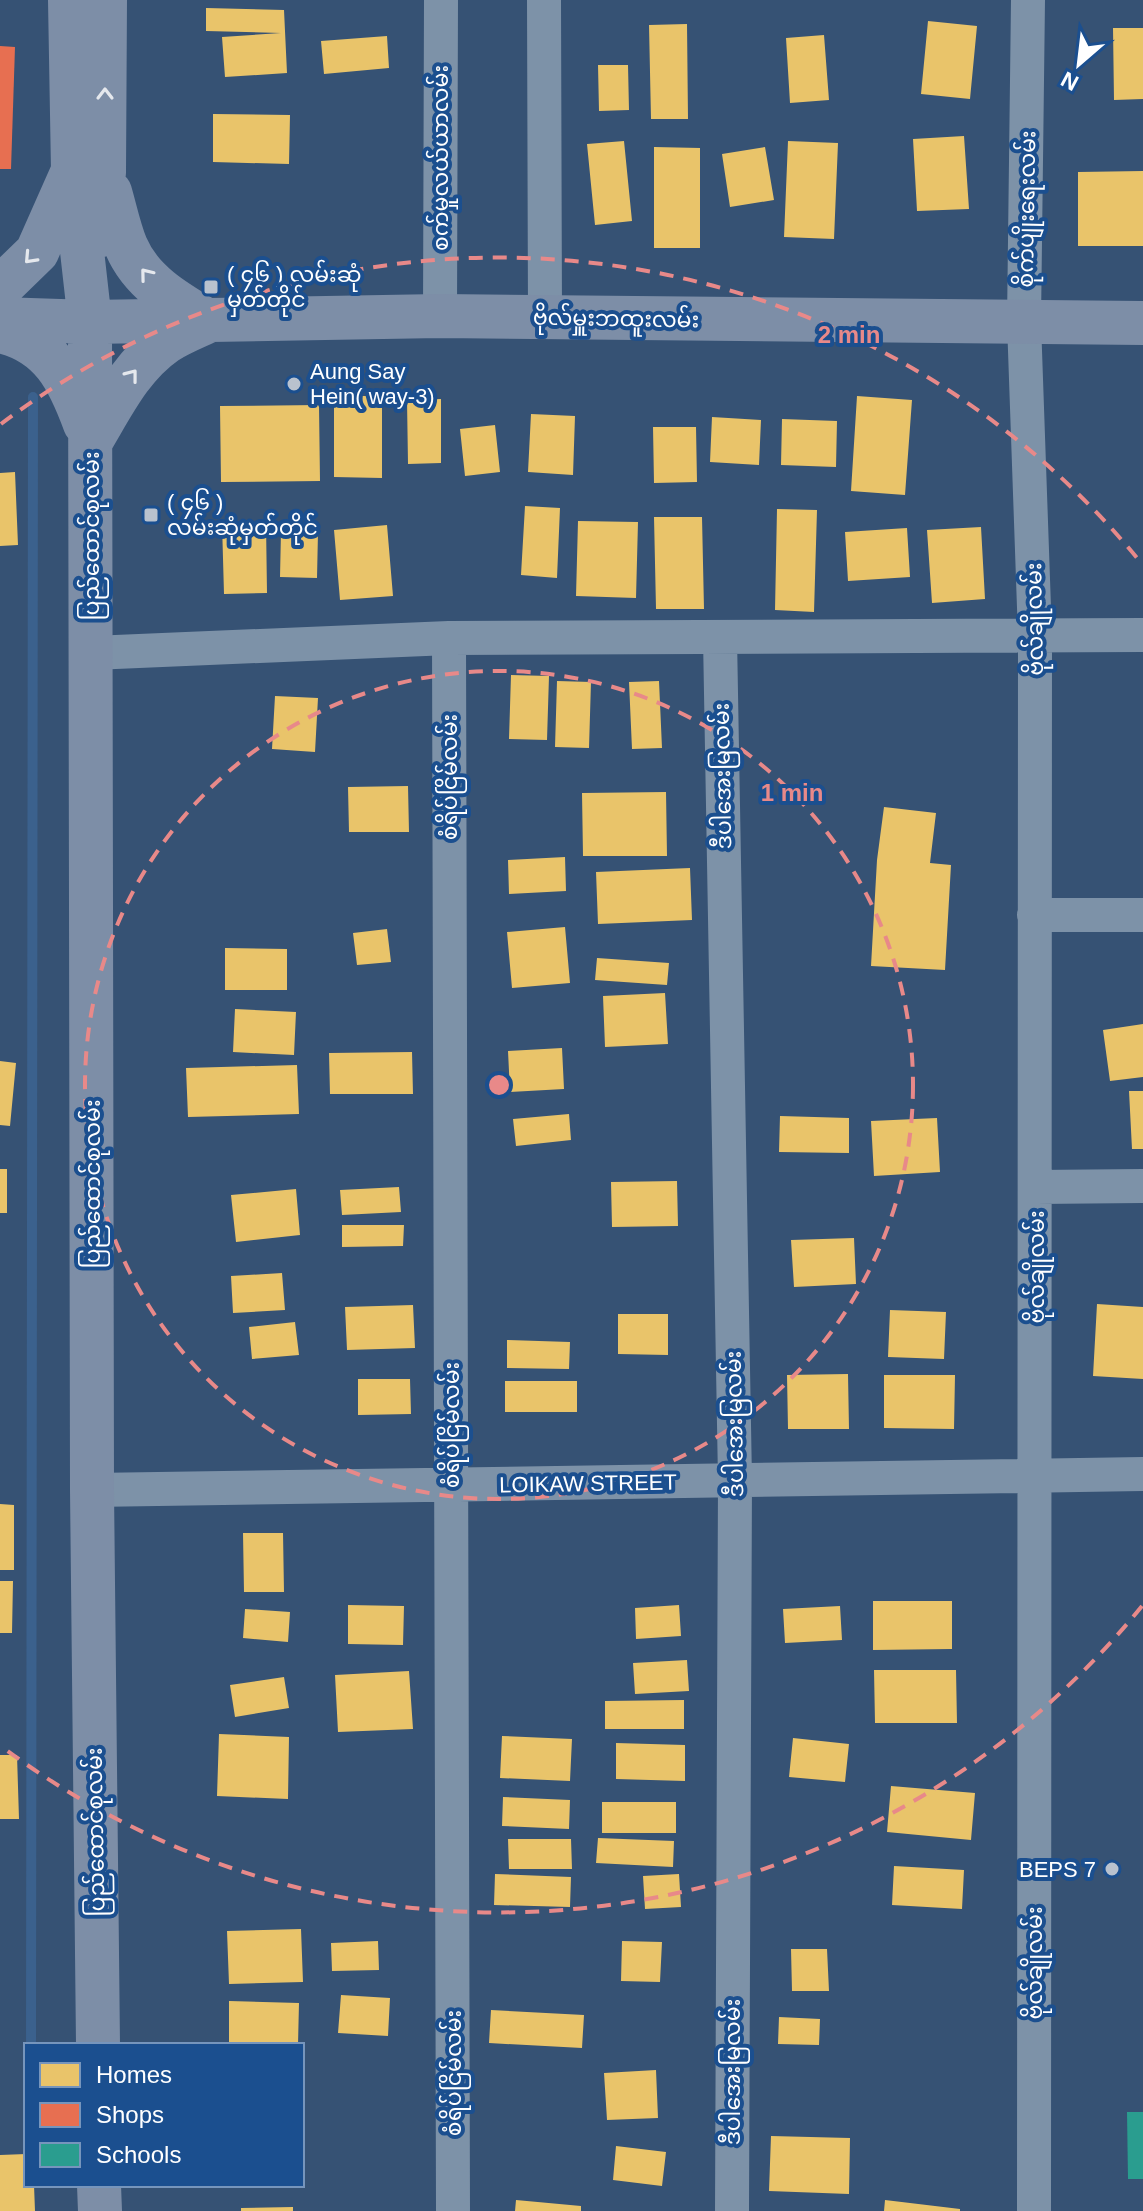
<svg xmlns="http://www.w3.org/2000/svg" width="1143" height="2211" viewBox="0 0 1143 2211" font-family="Arial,'Noto Sans Myanmar',sans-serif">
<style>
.homes{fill:#e9c46a}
.shops{fill:#e76f51}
.schools{fill:#2a9d8f}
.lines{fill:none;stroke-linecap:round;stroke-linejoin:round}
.stream{stroke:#3b618d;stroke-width:10}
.minor{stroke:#7d92a8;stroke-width:34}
.primary{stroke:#7d8ea7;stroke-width:44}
.oneway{stroke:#e5e8ed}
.ring{fill:none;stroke:#e88989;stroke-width:4;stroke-dasharray:14 10}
.poi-dot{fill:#b9c2ce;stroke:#1b4f8f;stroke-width:3}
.labels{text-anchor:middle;stroke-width:8;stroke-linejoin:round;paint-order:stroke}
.street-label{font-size:22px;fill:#fff;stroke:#1b4f8f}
.poi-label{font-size:22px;fill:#fff;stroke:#1b4f8f;text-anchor:start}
.centre{fill:#e88989;stroke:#1b4f8f;stroke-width:4}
.ring-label{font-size:24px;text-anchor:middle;font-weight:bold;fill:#e88989;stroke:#1b4f8f;stroke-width:8;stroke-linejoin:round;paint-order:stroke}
</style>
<rect width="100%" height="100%" fill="#365274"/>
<path class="homes" d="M206,8L284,10L287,73L225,77L222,37L281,33L206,31Z
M928,21L977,26L970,99L921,94Z
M687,24L688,119H651L649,25Z
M1113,28H1143V99L1114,100Z
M824,35L829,100L790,103L786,38Z
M387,36L389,68L324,74L321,41Z
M598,65H628L629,110L599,111Z
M213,114L290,115L289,164L213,162Z
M964,136L969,209L917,211L913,139Z
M624,141L632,221L595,225L587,144Z
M788,141L838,143L834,239L784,237Z
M654,147L700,148V248H654Z
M765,147L774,200L730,207L722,154Z
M1143,171V246H1078V172Z
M334,396H382V478L334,477Z
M857,396L912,400L905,495L851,491Z
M441,399V463L408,464L407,400Z
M319,405L320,481L221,482L220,406Z
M531,414L575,416L573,475L528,472Z
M712,417L761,420L759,465L710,462Z
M782,419L837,421L836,467L781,465Z
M495,425L500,472L465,476L460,429Z
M653,427H696L697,482L654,483Z
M15,472L18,545L0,546V473Z
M525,506L560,508L557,578L521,575Z
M777,509L817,510L814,612L775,610Z
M654,517H702L704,609H656Z
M578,521L638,522L636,598L576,596Z
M222,523H266L267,593L224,594Z
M387,525L393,596L340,600L334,530Z
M981,527L985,599L932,603L927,530Z
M907,528L910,577L848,581L845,532Z
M281,531L318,532L317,578L280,577Z
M511,675L549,676L547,740L509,739Z
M557,681L591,682L589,748L555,747Z
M659,681L662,748L632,749L629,682Z
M275,696L318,698L315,752L272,749Z
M408,786L409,832H349L348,787Z
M666,792L667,856H583L582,793Z
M884,807L936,813L930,863L951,865L945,970L871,966L877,860Z
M565,857L566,891L509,894L508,860Z
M690,868L692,920L598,924L596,872Z
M565,927L570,983L512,988L507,932Z
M387,929L391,962L357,965L353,933Z
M225,948L287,949V990H225Z
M597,958L669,963L667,985L595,980Z
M665,993L668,1044L605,1047L603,996Z
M235,1009L296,1012L294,1055L233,1052Z
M1143,1024V1077L1110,1081L1103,1030Z
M562,1048L564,1089L510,1092L508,1051Z
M412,1052L413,1094H330L329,1053Z
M0,1061L16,1063L10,1126L0,1125Z
M297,1065L299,1114L188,1117L186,1068Z
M1129,1091H1143V1149H1132Z
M569,1114L571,1140L516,1146L513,1119Z
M780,1116L849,1118V1153L779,1152Z
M937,1118L940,1172L874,1176L871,1121Z
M0,1169H7V1213H0Z
M677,1181L678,1226L612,1227L611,1182Z
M399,1187L401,1212L342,1215L340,1190Z
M296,1189L300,1235L236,1242L231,1195Z
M342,1225H404L403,1246L342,1247Z
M854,1238L856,1284L794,1287L791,1240Z
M282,1273L285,1310L233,1313L231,1276Z
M1097,1304L1143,1307V1379L1093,1376Z
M413,1305L415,1348L347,1350L345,1307Z
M890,1310L946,1312L944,1359L888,1357Z
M618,1314H668V1355L618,1354Z
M295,1322L299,1355L252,1359L249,1327Z
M507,1340L570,1342L569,1369L507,1368Z
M848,1374L849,1429H788L787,1375Z
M884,1375H955L954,1429L884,1428Z
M358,1379H410L411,1414L358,1415Z
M505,1381H577V1412H505Z
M0,1504L14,1505V1570H0Z
M243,1533H283L284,1592H244Z
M0,1581H13L12,1633H0Z
M873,1601H952V1649L873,1650Z
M348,1605L404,1606L403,1645L348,1644Z
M679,1605L681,1636L636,1639L635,1608Z
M840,1606L842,1640L785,1643L783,1609Z
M245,1609L290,1612L288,1642L243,1638Z
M687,1660L689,1691L635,1694L633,1663Z
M874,1670H956L957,1723H875Z
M409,1671L413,1729L338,1732L335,1675Z
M284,1677L289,1708L235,1717L230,1685Z
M684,1700V1729H605V1701Z
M219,1734L289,1737L288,1799L217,1796Z
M502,1736L572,1739L570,1781L500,1778Z
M793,1738L849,1744L845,1782L789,1777Z
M616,1743L685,1745V1781L616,1779Z
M0,1755H17L19,1819H0Z
M891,1786L975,1793L971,1840L887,1832Z
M503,1797L570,1800L569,1829L502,1826Z
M602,1802H676V1833H602Z
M598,1838L674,1841L673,1867L596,1863Z
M508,1839H571L572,1869H509Z
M894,1866L964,1870L962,1909L892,1905Z
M495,1874L571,1877L570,1907L494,1905Z
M679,1874L681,1907L645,1909L643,1876Z
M301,1929L303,1982L229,1984L227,1931Z
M378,1941L379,1970L332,1971L331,1943Z
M622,1941L662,1942L660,1982L621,1981Z
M791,1949H827L829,1991H792Z
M341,1995L390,1998L388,2036L338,2033Z
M229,2001L299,2003L298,2045H229Z
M491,2010L584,2015L582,2048L489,2043Z
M779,2017L820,2019L819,2045L778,2044Z
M656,2070L658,2118L607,2120L604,2073Z
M771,2136L850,2138L849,2194L769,2191Z
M616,2146L666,2152L662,2186L613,2180Z
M26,2154V2185H34L35,2211H0V2155Z
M516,2200L581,2206V2211H515Z
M885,2200L960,2209V2211H884Z
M293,2207V2211H241V2208Z"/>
<path class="shops" d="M0,46L15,47L11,169H0Z"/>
<path class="schools" d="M1127,2112H1143V2179H1128Z"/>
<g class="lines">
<path class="stream" d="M31,2045L33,397"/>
<path class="minor" d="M544,0L545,317
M1028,0L1024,322L1035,636L1034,2211
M440,316L441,0
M720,637L735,1480L732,2211
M449,638L453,2211
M92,653L449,638L1143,635
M1034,915H1143
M1036,1187L1143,1186
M92,1490L1143,1474"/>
<path class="primary" d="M70,0L73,171L90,322L92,1490L98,2045
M110,192C115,209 119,229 126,246C141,282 176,302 208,321
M98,236L104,172L105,0
M0,288L37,252L72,173
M0,319L90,322L440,316L1143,323
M0,331C51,342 69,380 85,424
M91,441C112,406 131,366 166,342C178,334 193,328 206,322
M99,2185L100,2211"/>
</g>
<defs><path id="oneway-chevron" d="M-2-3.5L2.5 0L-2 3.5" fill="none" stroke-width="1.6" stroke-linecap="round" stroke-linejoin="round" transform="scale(2)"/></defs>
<g class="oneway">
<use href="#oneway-chevron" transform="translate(105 94) rotate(-90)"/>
<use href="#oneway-chevron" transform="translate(30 258) rotate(133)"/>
<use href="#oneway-chevron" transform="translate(146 274) rotate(-129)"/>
<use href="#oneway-chevron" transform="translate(132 375) rotate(-52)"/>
</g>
<g class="ring">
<circle cx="499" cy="1085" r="414"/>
<path d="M1142 1606A828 828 0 0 1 1 1746M1 424A828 828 0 0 1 1142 564"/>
</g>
<g class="poi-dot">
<rect x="203" y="279" width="16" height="16" rx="4"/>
<circle cx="294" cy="384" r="8"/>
<rect x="143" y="507" width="16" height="16" rx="4"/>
<circle cx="1112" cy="1869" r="8"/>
</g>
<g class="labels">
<g class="street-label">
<text transform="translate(440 158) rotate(-90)" y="8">စက်မှုလယ်ယာလမ်း</text>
<text transform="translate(1026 209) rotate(-89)" y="8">စိုက်ပျိုးရေးလမ်း</text>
<text transform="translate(616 318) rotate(1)" y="8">ဗိုလ်မှူးဘထူးလမ်း</text>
<text transform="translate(91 536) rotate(-90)" y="8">ပြည်ထောင်စုလမ်း</text>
<text transform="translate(1034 619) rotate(-91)" y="8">ဗိုလ်ချိုလမ်း</text>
<text transform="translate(722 776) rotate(-91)" y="8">ဒီပါအေးမြလမ်း</text>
<text transform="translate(449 777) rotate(-90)" y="8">စံရိပ်ငြိမ်လမ်း</text>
<text transform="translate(92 1184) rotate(-90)" y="8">ပြည်ထောင်စုလမ်း</text>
<text transform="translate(1036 1267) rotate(-90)" y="8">ဗိုလ်ချိုလမ်း</text>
<text transform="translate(734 1424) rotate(-91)" y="8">ဒီပါအေးမြလမ်း</text>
<text transform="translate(451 1425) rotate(-90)" y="8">စံရိပ်ငြိမ်လမ်း</text>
<text transform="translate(588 1483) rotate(-1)" y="8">LOIKAW STREET</text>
<text transform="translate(95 1832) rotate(-91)" y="8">ပြည်ထောင်စုလမ်း</text>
<text transform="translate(1034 1963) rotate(-90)" y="8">ဗိုလ်ချိုလမ်း</text>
<text transform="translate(732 2072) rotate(-90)" y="8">ဒီပါအေးမြလမ်း</text>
<text transform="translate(453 2073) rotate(-90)" y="8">စံရိပ်ငြိမ်လမ်း</text>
</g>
<g class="poi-label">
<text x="227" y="282">( ၄၆ ) လမ်းဆုံ<tspan x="227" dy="25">မှတ်တိုင်</tspan></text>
<text x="310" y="379">Aung Say<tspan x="310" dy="25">Hein( way-3)</tspan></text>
<text x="167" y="510">( ၄၆ )<tspan x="167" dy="25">လမ်းဆုံမှတ်တိုင်</tspan></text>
<text x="1096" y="1877" text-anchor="end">BEPS 7</text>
</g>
</g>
<circle cx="499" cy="1085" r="12" class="centre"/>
<g class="ring-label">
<text x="849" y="343">2 min</text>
<text x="792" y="801">1 min</text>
</g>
<rect x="24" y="2043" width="280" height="144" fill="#1b4f8f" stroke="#7695bc" stroke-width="2"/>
<rect x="40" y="2063" width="40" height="24" fill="#e9c46a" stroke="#7695bc" stroke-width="2"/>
<text x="96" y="2083" font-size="24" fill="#ffffff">Homes</text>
<rect x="40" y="2103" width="40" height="24" fill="#e76f51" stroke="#7695bc" stroke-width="2"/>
<text x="96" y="2123" font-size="24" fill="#ffffff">Shops</text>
<rect x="40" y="2143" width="40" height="24" fill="#2a9d8f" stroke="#7695bc" stroke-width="2"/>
<text x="96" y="2163" font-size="24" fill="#ffffff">Schools</text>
<g transform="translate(1079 64) rotate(208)" stroke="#1b4f8f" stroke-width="6" paint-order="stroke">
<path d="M0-6L14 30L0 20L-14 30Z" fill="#ffffff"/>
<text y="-12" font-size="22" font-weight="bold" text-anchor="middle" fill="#ffffff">N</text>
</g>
</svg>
